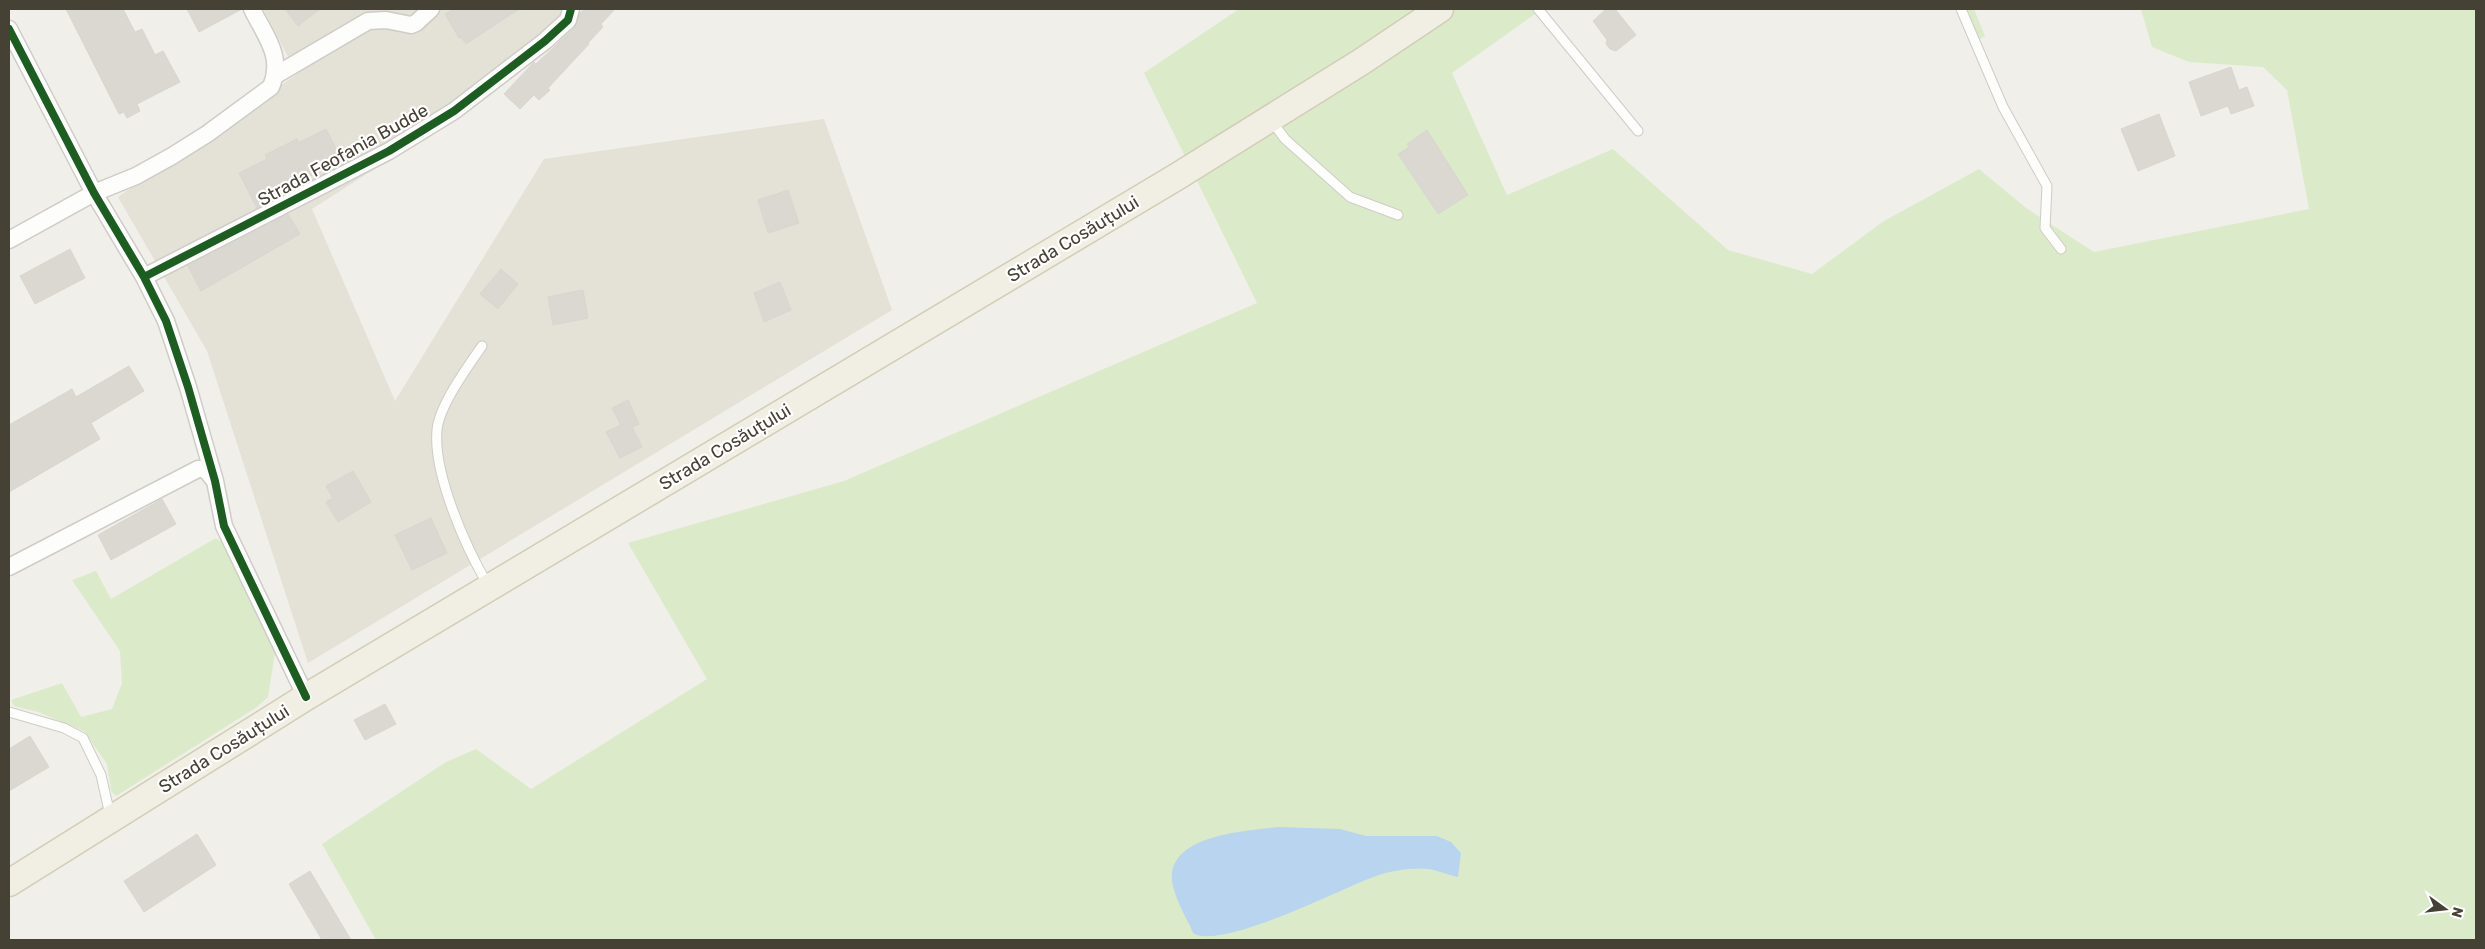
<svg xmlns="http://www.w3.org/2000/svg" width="2485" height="949" viewBox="0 0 2485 949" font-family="Rubik,sans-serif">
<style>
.residential{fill:#e4e1d6}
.green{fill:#dbebc9}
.water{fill:#b9d4ef}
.building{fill:#dad8d1;stroke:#d8d6cf}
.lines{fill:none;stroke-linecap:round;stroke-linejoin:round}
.service-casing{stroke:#ceccc6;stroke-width:11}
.minor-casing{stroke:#ceccc6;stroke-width:19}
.primary-casing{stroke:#d2cdb6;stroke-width:29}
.service{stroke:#fdfdfc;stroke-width:9}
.minor{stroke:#fdfdfc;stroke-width:16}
.primary{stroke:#f1eee3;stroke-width:26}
.cycleway-casing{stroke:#fff;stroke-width:11}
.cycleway{stroke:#1b5e20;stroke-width:8}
.labels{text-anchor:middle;stroke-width:4.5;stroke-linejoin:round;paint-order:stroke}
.street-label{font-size:18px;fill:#464135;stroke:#fff}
</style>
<rect width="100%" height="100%" fill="#f0efe9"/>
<path class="residential" d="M263,9H572L479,102L312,209L395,401L544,159L824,119L892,310L308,663L207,351L118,197L297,74Z"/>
<path class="green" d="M1239,9H1542L1452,73L1507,195L1613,149L1728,250L1812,274L1884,221L1979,169L2026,208L2094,252L2309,209L2287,90L2263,67L2189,62L2152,47L2141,9H2476V940H376L322,844L446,762L476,749L531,789L707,679L628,543L844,481L1257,303L1144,73Z
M1958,9H1974L1985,36L1971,44Z
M216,538L226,545L275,653L268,697L257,707L116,796L111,791L107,764L84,731L38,712L14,706L11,700L62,683L81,717L112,709L122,683L120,651L72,580L96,571L111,599Z"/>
<path class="water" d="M1278,827L1340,829L1366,836H1437L1451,842L1461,853L1458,877C1449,875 1438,871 1429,869C1414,867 1390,871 1376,876C1342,888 1225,949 1194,934C1192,932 1191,927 1189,924C1183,912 1170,888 1172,874C1176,834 1247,831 1278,827Z"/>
<path class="building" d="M66,9H123L135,32L142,29L155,55L163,51L180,82L137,104L140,111L127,118L124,112L119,114Z
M187,9H242L199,32Z
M285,9H320L298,26Z
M454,9H519L466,44L461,37L459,38L445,14Z
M585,9H615L601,24L603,27L588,43L589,44L548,88L550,90L539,100L534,95L520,109L504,94L534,62L536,64L575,27L580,13Z
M1606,9H1615L1636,35L1616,51L1610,49L1606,44L1607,40L1593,21Z
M2231,67L2239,90L2247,87L2254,106L2231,114L2228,106L2201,116L2189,82Z
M2159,114L2175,156L2138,171L2121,129Z
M326,129L342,160L277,193L278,197L257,208L239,173L267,159L265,155L297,139L298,143Z
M1427,130L1468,195L1438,214L1398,154L1409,147L1407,144Z
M788,190L799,223L768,233L758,200Z
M288,214L300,234L201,291L188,266Z
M70,249L85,278L35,304L20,276Z
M501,269L518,284L498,309L480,294Z
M780,282L791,310L764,322L754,293Z
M583,290L588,318L553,325L548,297Z
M129,366L144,391L91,423L100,439L9,492V425L72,389L76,397Z
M628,400L639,424L632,427L642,447L620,458L606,432L621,425L612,408Z
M353,471L371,502L338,522L326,502L333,498L326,486Z
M162,499L176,524L111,560L98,535Z
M431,518L447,553L412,570L395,535Z
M385,704L396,724L365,740L354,720Z
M30,736L49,767L9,791V749Z
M197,834L216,865L144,912L124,881Z
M310,871L351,940H322L289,884Z"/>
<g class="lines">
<defs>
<path id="service" d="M1538,9L1638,131
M1961,9L2003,107L2047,186L2045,228L2061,249
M1271,120L1285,139L1350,197L1398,215
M482,346C468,366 439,406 437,430C433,474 466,548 488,585
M9,712L64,728L83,738L101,775L110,815"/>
<path id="minor" d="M9,29L94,193L144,277L166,321L188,387L215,481L224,526L306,697
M276,75L368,21L386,20L411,25L416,23L431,9
M9,240L94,193L136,176L172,156L207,134L271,87C284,56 265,36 252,9
M144,277L389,151L454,111L545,41L568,20L571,9
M9,567L198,469H205L214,480"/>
<path id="primary" d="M9,883L306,697L1178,176L1361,62L1440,9"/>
</defs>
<use href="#service" class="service-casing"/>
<use href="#minor" class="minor-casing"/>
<use href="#primary" class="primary-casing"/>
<use href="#service" class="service"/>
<use href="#minor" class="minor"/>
<use href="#primary" class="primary"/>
<defs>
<path id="cycleway" d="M9,29L94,193L144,277L166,321L188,387L215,481L224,526L306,697
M144,277L389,151L454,111L545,41L568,20L571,9"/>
</defs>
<use href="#cycleway" class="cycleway-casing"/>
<use href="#cycleway" class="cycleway"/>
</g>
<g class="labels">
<g class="street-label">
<text transform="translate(343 155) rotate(-29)" y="6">Strada Feofania Budde</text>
<text transform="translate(1073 239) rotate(-31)" y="6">Strada Cosăuțului</text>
<text transform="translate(725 447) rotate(-31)" y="6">Strada Cosăuțului</text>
<text transform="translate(224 749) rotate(-32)" y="6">Strada Cosăuțului</text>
</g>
</g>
<rect width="2485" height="949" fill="none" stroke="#464135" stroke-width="20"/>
<g transform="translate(2445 909) rotate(105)" stroke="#ffffff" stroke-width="4" paint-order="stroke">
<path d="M0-4L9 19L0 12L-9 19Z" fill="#464135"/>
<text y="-8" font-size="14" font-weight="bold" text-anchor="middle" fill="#464135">N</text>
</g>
</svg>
